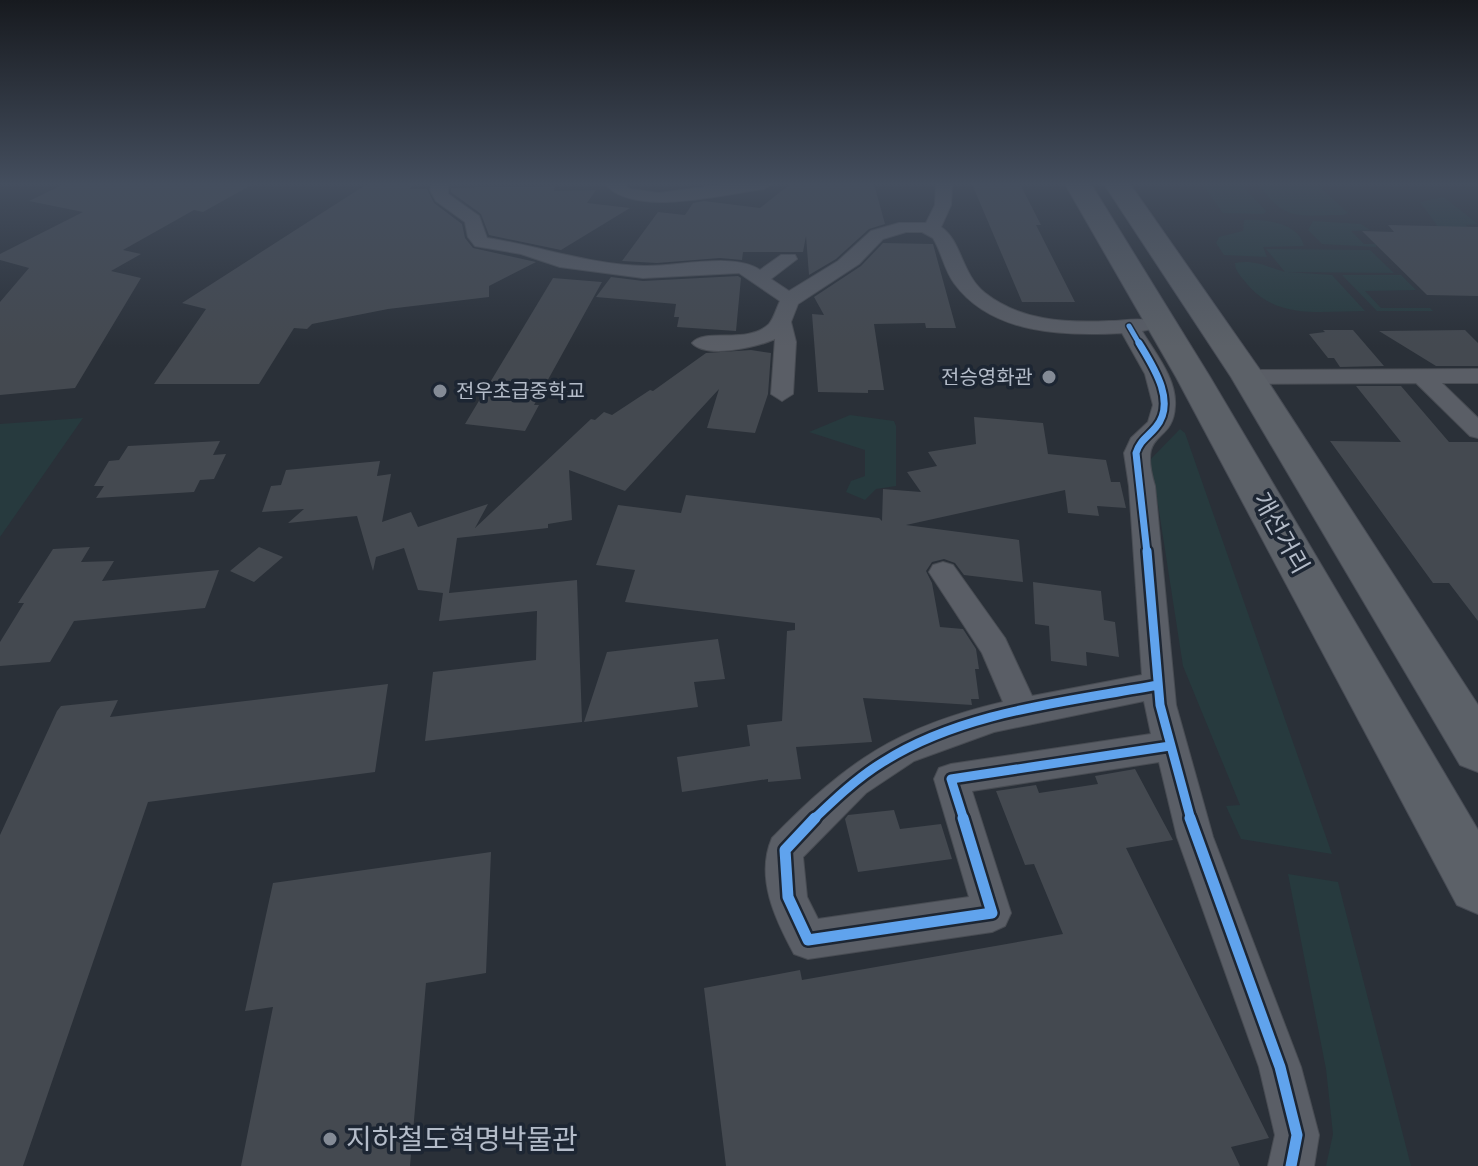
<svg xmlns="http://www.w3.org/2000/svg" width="1478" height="1166" viewBox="0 0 1478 1166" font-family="Signika,'Noto Sans KR',sans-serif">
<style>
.green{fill:#273a3e}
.building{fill:#444950}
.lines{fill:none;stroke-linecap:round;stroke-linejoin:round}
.street-casing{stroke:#484c53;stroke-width:2}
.primary-casing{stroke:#484c55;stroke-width:2}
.street{fill:#5a5e66;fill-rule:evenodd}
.primary{fill:#5c6168;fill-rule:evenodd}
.cycleway-far3-casing{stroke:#1d2633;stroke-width:8}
.cycleway-far2-casing{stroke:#1d2633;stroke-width:11}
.cycleway-far1-casing{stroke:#1d2633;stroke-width:14}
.cycleway-casing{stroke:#1d2633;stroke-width:16}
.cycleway-far3{stroke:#60a3ed;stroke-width:5}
.cycleway-far2{stroke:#60a3ed;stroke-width:7}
.cycleway-far1{stroke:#60a3ed;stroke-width:9}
.cycleway{stroke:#60a3ed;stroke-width:11}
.poi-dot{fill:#848b96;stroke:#1d2633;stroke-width:3}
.labels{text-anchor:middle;stroke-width:7;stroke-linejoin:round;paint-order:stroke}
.far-poi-label{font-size:20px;fill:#b4bcc9;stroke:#1d2633;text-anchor:end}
.street-label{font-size:24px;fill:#b4bcc9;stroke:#1d2633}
.near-poi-label{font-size:28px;fill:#b4bcc9;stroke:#1d2633;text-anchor:start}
</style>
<rect width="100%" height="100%" fill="#2a3038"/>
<path class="green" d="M1202,184H1241L1266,211L1264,214L1223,213Z
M1258,184H1317L1348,213L1343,215C1299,215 1286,223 1258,184Z
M1443,197L1446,199L1478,224L1466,225L1469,228H1439L1420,202Z
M1244,220C1264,219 1299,222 1304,246L1263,247L1267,257L1224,255L1216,243L1219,237L1243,231Z
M1313,221L1361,224L1370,230L1351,231L1364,244H1376V247L1322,244L1308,230Z
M1266,249L1370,250L1394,273L1287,272L1332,275L1365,311C1322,311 1277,320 1247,284C1242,277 1235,272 1235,263C1254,259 1268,267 1285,272Z
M1342,275H1401L1416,290L1365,291L1381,308H1430L1433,311H1377Z
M850,415L894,421L896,426V486L876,489L865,500L846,492L851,481L865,476V450L809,432Z
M83,418L0,537V424Z
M1180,429L1185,433L1332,854L1241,839L1226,806L1240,805L1183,666L1155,485L1146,464Z
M1288,874L1338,882L1411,1166H1326L1333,1134L1326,1069Z"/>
<path class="building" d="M64,184H253L203,212L194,210L123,250L141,254L111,271L141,278L75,388L0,395V302L29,268L0,260V254L83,212L29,201Z
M367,184H416L409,189H427L434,203L462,224L465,238L473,248L536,262L489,286V297L388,309L312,324L307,329L294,328L259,384H154L206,309L182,303Z
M790,184H874L885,224L869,229L836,259L809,275L806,236L803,252H743L742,260L720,258L657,263L622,261L658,212L685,215L693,203L704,201L760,208Z
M972,184H1020L1041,225H1036L1075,302H1022Z
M555,186L554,191L596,190L587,203L630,208L561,250L489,235L481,214L451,192V188Z
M1388,225L1478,227V296L1427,295L1362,231L1394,232Z
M883,243L933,244L956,328H926L925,323L874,324L884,390H868V393L818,392L812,314L824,315L814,297L861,266Z
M738,276L741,278L736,331L677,327L679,317H674L676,304L596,297L611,277L643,281Z
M553,278L602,282L534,405H539L525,431L465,424Z
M1323,330H1353L1384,366L1340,367L1334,358H1328L1309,334L1325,332Z
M1465,330L1478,343V366H1436L1379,331Z
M751,350L771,353L768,394L755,433L707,428L719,389L625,491L569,470L572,520L548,524V528L457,538L449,593L577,580L582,722L425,741L433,672L536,660L537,611L439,621L443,593L418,590L404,548L376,557L373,571L357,516L288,523L304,509L262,512L271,486L281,485L286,470L380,461L377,476L391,474L382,522L411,512L418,527L488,504L475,528L591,419L595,420L604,412L612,415L650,390L653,391L706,353Z
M1356,386H1401L1449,442H1478V621L1449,583H1433L1330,441L1401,442Z
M974,417L1043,423L1048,454L1106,460L1111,482H1120L1126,508L1097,506L1099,516L1068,513L1065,490L906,525L1019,540L1023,582L964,575L955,563L944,559L932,562L926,571L932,583L940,627L963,629L976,649L979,669H975L979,699H971L972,705L863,698L872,742L796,747L801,779L768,782V779L682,792L677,757L750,746L747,725L782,721L787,631L795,630V623L625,602L635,570L596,565L618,505L681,513L686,495L879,518L882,521L883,489L921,492L907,472L937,466L928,452L976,444Z
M220,441L213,455L226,454L214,479L200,480L194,492L96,498L104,486H94L109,461L119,460L128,446Z
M90,547L81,562L114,561L102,581L219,570L205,608L74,621L50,662L0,666V642L24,603H18L53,549Z
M259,547L283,557L254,582L230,571Z
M1033,582L1101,591L1104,620L1115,622L1119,657L1086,652L1087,666L1051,661L1049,626L1035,624Z
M718,639L725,679L694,682L698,707L584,722L607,652Z
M388,684L375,772L148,802L23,1166H0V835L57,711L61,706L118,700L110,717Z
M1135,769L1173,840L1126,848L1269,1138L1231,1147L1240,1166H726L704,988L800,970L802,980L1063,934L1034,864L1025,865L996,791L1036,785L1039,793L1098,784L1095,776Z
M894,810L900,829L941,824L952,859L858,872L845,819L848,815Z
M491,852L486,973L426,983L410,1166H241L273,1007L245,1011L273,883Z"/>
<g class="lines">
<defs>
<path id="street" d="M432,184H448V194L479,216L487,238C539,246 591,265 644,266C676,267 734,252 760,270L781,255H795L797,259L771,279L789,291L838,261L871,231L899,223H926L935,205L936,184H952L951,205L941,227C962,241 961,274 985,293C1021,321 1065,323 1109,321C1123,321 1138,317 1152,321L1155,325L1152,329L1142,331C1155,353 1177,379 1175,406C1173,447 1137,426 1155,486L1176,705L1213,837L1301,1067L1319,1135L1314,1166H1268L1275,1135L1259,1067L1177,837L1159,762L972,791L1011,913L1005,926L992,932L808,959L794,954C775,919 755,877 772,838C847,761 897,727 1003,702L982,653L929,572L933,565L943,562L953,565L1005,638L1032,696L1142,675L1129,486L1124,453L1131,438L1148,422L1153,405L1145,374L1122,333C1065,336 992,335 954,283C944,269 942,253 933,238L922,232H906L883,239L859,264L798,304L791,322L796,342L793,394L782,401L771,394L775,339C757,347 706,359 692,343C705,327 747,345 769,324C774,318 776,309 780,301L739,273L643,278L560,267L521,254L475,246L468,237L465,222L436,201L430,190ZM1144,701L1151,734L951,764L939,768L934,779L969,897L818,919L807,897L803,857L866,793L914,761L994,732Z
M605,184H624L630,189L659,193L726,184H772L764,189C723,194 635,218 605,184Z
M1478,369V383H1442L1478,418V438L1470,436L1416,383L1248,384L1237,377L1248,370Z"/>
<path id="primary" d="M1065,184H1091L1210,377L1478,830V914L1457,905L1176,377Z
M1104,184H1130L1265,377L1478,705V772L1460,765L1231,377Z"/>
</defs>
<use href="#street" class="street-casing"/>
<use href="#primary" class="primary-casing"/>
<use href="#street" class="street"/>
<use href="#primary" class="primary"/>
<defs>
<path id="cycleway-far3" d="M1129,326L1140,345"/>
<path id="cycleway-far2" d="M1139,343C1153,366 1177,402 1156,427C1148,437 1140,440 1136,453L1147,553"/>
<path id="cycleway-far1" d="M1147,551L1160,705L1191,820
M813,820C835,799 857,778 883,762C963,711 1067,702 1158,685
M964,820L951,779L1170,746"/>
<path id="cycleway" d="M815,818L785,850L788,897L808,940L992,913L963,818
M1190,818L1280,1067L1297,1135L1291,1166"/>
</defs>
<use href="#cycleway-far3" class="cycleway-far3-casing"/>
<use href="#cycleway-far2" class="cycleway-far2-casing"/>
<use href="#cycleway-far1" class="cycleway-far1-casing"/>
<use href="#cycleway" class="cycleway-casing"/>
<use href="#cycleway-far3" class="cycleway-far3"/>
<use href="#cycleway-far2" class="cycleway-far2"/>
<use href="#cycleway-far1" class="cycleway-far1"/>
<use href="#cycleway" class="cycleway"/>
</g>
<linearGradient id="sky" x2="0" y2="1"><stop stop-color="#171a1f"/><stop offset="0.53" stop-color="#444e5e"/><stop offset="1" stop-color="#444e5e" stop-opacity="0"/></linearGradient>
<rect width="1478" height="347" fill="url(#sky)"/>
<g class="poi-dot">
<circle cx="1049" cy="377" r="8"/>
<circle cx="440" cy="391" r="8"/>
<circle cx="330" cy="1139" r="8"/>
</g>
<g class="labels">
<g class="far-poi-label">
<text x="1033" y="384">전승영화관</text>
<text x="456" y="398" text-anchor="start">전우초급중학교</text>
</g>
<g class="street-label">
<text transform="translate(1281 533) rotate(61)" y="8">개선거리</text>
</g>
<g class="near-poi-label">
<text x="346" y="1149">지하철도혁명박물관</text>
</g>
</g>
</svg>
